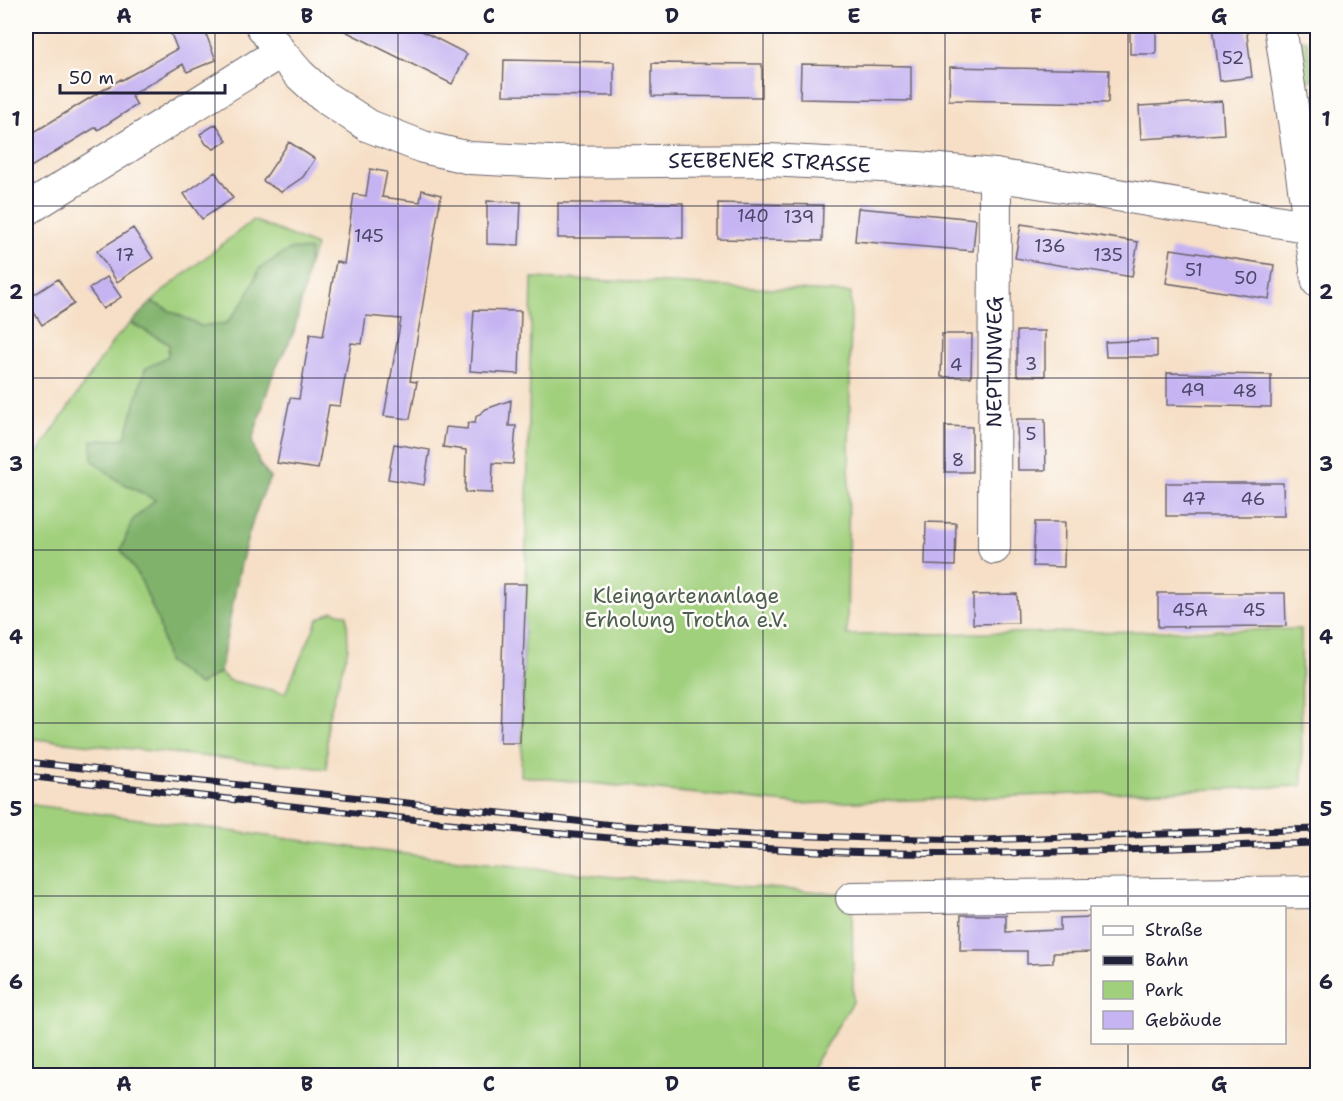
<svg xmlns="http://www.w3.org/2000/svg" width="1343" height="1101" viewBox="0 0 1343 1101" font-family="'Shantell Sans',sans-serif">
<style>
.green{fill:#a1d07d;stroke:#62795c;stroke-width:1.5}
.forest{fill:#80b26c;stroke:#516a54;stroke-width:1.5}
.building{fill:#c5b3f2}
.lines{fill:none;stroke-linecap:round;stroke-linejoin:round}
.minor-casing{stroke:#6c646c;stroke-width:34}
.minor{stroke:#fff;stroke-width:32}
.rail-casing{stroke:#22223b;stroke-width:7}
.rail{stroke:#fdfcf7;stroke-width:4.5;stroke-dasharray:14;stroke-linecap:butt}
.grid{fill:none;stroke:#22223b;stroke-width:1.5;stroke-opacity:0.55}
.labels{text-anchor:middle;stroke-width:5;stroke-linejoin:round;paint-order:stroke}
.number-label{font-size:18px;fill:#4b4669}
.street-label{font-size:21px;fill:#22223b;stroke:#fdfcf7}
.park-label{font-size:21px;fill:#4e5f52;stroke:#fdfcf7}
.neatline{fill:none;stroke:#22223b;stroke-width:2}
.grid-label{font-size:20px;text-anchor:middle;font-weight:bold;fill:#22223b}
</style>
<rect width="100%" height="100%" fill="#fdfcf7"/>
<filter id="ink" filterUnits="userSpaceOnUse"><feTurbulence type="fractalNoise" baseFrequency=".0167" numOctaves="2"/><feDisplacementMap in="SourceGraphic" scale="12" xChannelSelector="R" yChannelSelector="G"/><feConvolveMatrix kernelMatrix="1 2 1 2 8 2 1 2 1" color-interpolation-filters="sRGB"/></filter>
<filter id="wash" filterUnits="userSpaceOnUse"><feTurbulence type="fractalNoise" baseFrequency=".008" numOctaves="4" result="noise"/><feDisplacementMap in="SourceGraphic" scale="24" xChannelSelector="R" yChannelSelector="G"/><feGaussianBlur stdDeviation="1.35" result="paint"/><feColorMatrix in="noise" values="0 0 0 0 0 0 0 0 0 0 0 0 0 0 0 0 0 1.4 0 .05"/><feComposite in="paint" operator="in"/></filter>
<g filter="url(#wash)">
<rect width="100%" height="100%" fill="#f6dfc6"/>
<path class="green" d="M1299,40H1307L1312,80L1301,82L1296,45Z
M253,220L316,246L308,267L310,250L260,268L245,300L227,323L201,326L152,302L168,287Z
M532,278L668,283L851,293L847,635L1301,629L1302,786L797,804L521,776Z
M131,323L169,344L168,356L131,420L125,439L92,441L117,480L156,500L132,521L121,550L140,578L159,623L167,661L199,685L220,672L228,680L285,693L318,619L332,611L347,615L348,649L327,722V769L26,738V470L114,340Z
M26,804L396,853L613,877L850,894L852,898L853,1002L807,1075L26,1076Z"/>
<path class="forest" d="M290,249L310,250L305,285L294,332L272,376L252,441L259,463L270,478C241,537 233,607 220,672L199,685L167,661L159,623L140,578L121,550L132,521L155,500L117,480L92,460V441L125,438L145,369L168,356L169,344L131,323L152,302L201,326L227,323L245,300L260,268Z"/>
<g id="blocks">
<path class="building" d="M168,26H203L216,60L187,72L183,64L131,95L137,105L98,130L96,127L26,170V137L121,79L122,80L177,49Z
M335,26H412L467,54L452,84Z
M1213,26H1246L1252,77L1220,81Z
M1130,28H1156V54H1130Z
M504,60L614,62V96L503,95Z
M652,63L762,64V97L652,96Z
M801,64L911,66V101L800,99Z
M950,67L1109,70L1108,103L949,100Z
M1222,101L1224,134L1141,139L1139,106Z
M216,124L227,141L214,149L206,144L200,134Z
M289,142L315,159L303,177L281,192L263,181Z
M370,169L387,172L382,197L420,202L422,190L441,195L410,381L417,382L410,419L384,416L401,319L366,316L362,344L351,343L340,406L329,405L318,469L277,463L290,398L299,399L310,334L323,336L336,261L344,264L354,194L366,196Z
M215,172L233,198L202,219L184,194Z
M487,201L521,202L519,245L487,244Z
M558,203H683V238H558Z
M718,203L823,205L822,241L718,239Z
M858,208L976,219L973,251L855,241Z
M1021,224L1138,242L1132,277L1015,258Z
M133,228L153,258L117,282L97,251Z
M1171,249L1274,265L1269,299L1166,283Z
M107,277L121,297L103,309L89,289Z
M58,279L74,304L42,325L26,300Z
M474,310L521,311L519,374L470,371Z
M1017,331H1045V376H1017Z
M942,334H972L971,377H941Z
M1157,340V357H1106L1105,342Z
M1167,373L1271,375V407L1167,405Z
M511,400L509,426H516L513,464L493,463L492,493L465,492L466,450L443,447L446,427L467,429L468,423H475L476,417L486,409Z
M1017,419H1045L1046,470H1018Z
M945,426L972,427V472H945Z
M394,444L430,450L424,485L388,479Z
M1166,483H1283L1284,516H1166Z
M926,522L956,523L955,566L925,565Z
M1035,522H1065L1064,567L1033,566Z
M504,584H526L520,743H500Z
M1158,593H1285L1286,626L1158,627Z
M1017,594L1018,623L973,624V595Z
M961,915H1006V932L1060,930V918L1092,917V952L1053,953V963L1027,964V951H960Z"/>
</g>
</g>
<g filter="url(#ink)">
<use href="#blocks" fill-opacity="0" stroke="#6c646c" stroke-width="1.5"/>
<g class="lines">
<defs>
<g id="minor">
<path id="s1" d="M262,26L280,52L299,74L323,96L369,126L423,147L470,158L549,162L769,160L918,168L995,175L1318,228"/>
<path d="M1280,26L1318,282"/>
<path d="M26,210L280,52"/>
<path id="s2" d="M994,548L995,175"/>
<path d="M852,898L1318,892"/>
</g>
</defs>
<use href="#minor" class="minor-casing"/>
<use href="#minor" class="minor"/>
<defs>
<path id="rail" d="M26,762L613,825L753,834L870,838L982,840L1318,829
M26,776C297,806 569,842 842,852C1001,857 1159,848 1318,843"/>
</defs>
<use href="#rail" class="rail-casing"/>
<use href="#rail" class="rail"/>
</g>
</g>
<path class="grid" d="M215,26V1076M398,26V1076M580,26V1076M763,26V1076M945,26V1076M1128,26V908M26,206H1318M26,378H1318M26,550H1318M26,723H1318M26,896H1318M1128,1042V1076"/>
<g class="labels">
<g class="number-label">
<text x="1233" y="64">52</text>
<text x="753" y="222">140</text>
<text x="799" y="223">139</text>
<text x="369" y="242">145</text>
<text x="1050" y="252">136</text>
<text x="125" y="261">17</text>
<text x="1108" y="261">135</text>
<text x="1194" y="276">51</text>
<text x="1246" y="284">50</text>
<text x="1031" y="370">3</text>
<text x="956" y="371">4</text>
<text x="1193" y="396">49</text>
<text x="1245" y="397">48</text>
<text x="1031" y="440">5</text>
<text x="958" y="466">8</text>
<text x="1194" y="505">47</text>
<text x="1253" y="505">46</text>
<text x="1190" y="616">45A</text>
<text x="1254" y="616">45</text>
</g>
<g class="street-label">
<text dy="7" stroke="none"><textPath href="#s1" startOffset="554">SEEBENER STRASSE</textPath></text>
<text dy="7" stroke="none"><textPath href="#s2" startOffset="186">NEPTUNWEG</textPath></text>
</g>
<g class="park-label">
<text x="686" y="603">Kleingartenanlage<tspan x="686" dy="24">Erholung Trotha e.V.</tspan></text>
</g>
</g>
<rect width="1343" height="1101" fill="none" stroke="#fdfcf7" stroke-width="66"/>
<rect x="1091" y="906" width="195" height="138" fill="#fdfcf7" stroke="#a5a5ac" stroke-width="1.5"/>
<rect x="1103" y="926" width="30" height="9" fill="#ffffff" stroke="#a5a5ac" stroke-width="1.5"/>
<text x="1145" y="936" font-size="18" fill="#22223b">Straße</text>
<rect x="1103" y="956" width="30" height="9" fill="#22223b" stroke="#a5a5ac" stroke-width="1.5"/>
<text x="1145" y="966" font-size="18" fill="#22223b">Bahn</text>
<rect x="1103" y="981" width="30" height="18" fill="#a1d07d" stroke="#a5a5ac" stroke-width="1.5"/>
<text x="1145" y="996" font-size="18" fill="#22223b">Park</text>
<rect x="1103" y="1011" width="30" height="18" fill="#c5b3f2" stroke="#a5a5ac" stroke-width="1.5"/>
<text x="1145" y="1026" font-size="18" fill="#22223b">Gebäude</text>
<path d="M60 84v9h165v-9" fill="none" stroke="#22223b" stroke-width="3"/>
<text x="69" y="84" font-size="18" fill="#22223b" stroke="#fdfcf7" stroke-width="4.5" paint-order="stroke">50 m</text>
<rect x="33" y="33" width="1277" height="1035" class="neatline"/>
<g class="grid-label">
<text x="124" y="23">A</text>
<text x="307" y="23">B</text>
<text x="489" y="23">C</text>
<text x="672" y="23">D</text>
<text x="854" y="23">E</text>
<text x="1036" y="23">F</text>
<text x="1219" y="23">G</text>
<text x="16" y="126">1</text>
<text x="1326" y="126">1</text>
<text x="16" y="299">2</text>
<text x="1326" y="299">2</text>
<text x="16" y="471">3</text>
<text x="1326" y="471">3</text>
<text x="16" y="644">4</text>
<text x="1326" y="644">4</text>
<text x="16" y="816">5</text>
<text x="1326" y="816">5</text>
<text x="16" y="989">6</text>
<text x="1326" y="989">6</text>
<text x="124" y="1091">A</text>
<text x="307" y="1091">B</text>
<text x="489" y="1091">C</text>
<text x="672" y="1091">D</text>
<text x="854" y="1091">E</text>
<text x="1036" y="1091">F</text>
<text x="1219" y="1091">G</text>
</g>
</svg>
